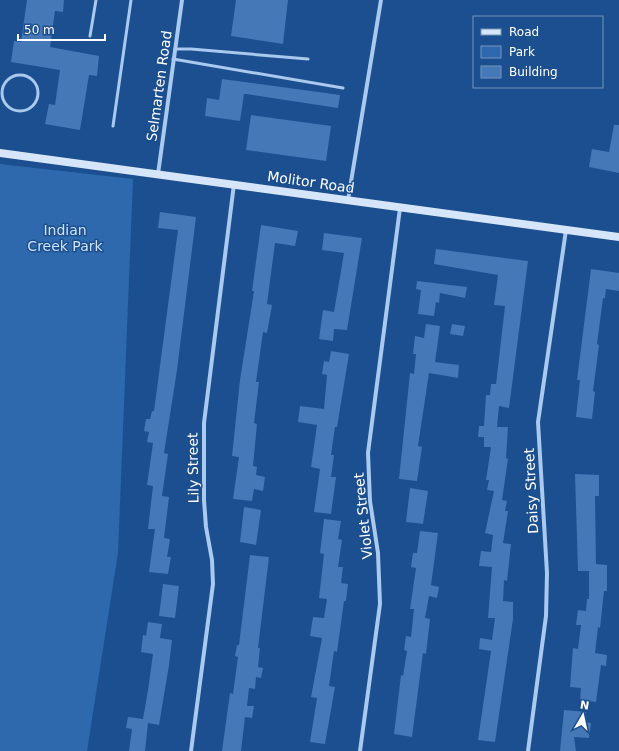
<svg xmlns="http://www.w3.org/2000/svg" width="619" height="751" viewBox="0 0 619 751" font-family="'DejaVu Sans',sans-serif">
<style>
.green{fill:#2e69ad}
.building{fill:#4478b7}
.lines{fill:none;stroke-linecap:round;stroke-linejoin:round}
.lane{stroke:#a9c9ee;stroke-width:3}
.street{stroke:#a9c9ee;stroke-width:4}
.secondary{stroke:#d6e6fa;stroke-width:8}
.labels{text-anchor:middle;stroke-width:3;stroke-linejoin:round;paint-order:stroke}
.street-label{font-size:14px;fill:#fff;stroke:#1b4f8f}
.park-label{font-size:14px;fill:#cfe3fa;stroke:#1b4f8f}
</style>
<rect width="100%" height="100%" fill="#1b4f8f"/>
<path class="green" d="M0,164L133,179L118,553L87,751H0Z"/>
<path class="building" d="M27,0H64L63,12L55,11L50,47L99,56L97,76L89,75L80,130L45,124L49,104L55,105L60,70L11,62L14,41L21,42Z
M236,0H288L283,44L231,36Z
M222,79L340,95L338,108L246,94H244L240,121L205,116L207,98L219,100Z
M251,115L331,126L326,161L246,150Z
M614,125H619V173L589,167L592,149L609,152Z
M160,212L196,217L177,370L164,453L168,454L162,496L169,497L164,538L170,539L167,557H171L168,574L149,572L155,529H148L153,486L147,485L153,443L147,442L149,432L144,431L146,419H150L152,411H154L178,230L158,228Z
M261,225L298,231L295,246L275,243L267,304L272,305L267,333L263,332L256,382H259L254,423L257,424L253,466L257,467L256,475L265,477L263,491L254,489L252,501L233,499L239,457L232,456L240,380L254,291H252Z
M324,233L362,238L347,330L334,329L333,341L319,339L323,310L334,312L344,253L322,250Z
M436,249L528,261L509,408L499,406L497,427H508L506,458L508,459L502,500L507,501L505,511H508L503,543L511,544L507,581L504,580L503,601L513,602V619L495,742L478,740L491,651L479,649L480,638L492,640L495,618H488L492,567L479,566L481,551L491,552L493,535L485,533L494,491L487,490L489,480H486L491,447H484V437H478L479,426H484L486,395H490L491,384H496L505,306L494,305L498,275L434,264Z
M591,269L619,273V291L606,289L605,298H603L597,344L599,345L593,391L595,392L592,419L576,417L580,380H577Z
M417,281L467,287L465,298L440,293L439,303L436,302L434,316L418,314L421,290L416,289Z
M426,324L440,326L435,362L459,365L458,378L429,373L418,446L422,447L417,481L399,479L410,373L414,374L416,354H413L415,336L424,338Z
M452,324L465,326L463,336L450,334Z
M331,351L349,354L337,427H335L331,455H334L331,477H336L331,514L314,512L320,469L311,467L317,425L298,422L300,406L324,409L327,375L322,374L324,361L329,362Z
M575,474L599,475V496H595L596,564L607,565V591H604L600,628L598,627L595,653L607,655L606,666L601,665L596,702L580,700L581,688L570,687L573,648L578,649L581,625H576L578,610L586,611L587,599H589V571H578Z
M410,488L428,491L423,524L406,522Z
M244,507L261,510L256,545L240,542Z
M324,519L341,521L338,539L342,540L338,567H343L341,583L348,584L346,601H344L337,652L334,651L329,686L335,687L325,744L310,742L317,698L311,697L322,638L310,636L313,617L324,618L327,599L319,598L324,554L320,553Z
M420,531L438,533L431,585L439,587L437,598L429,596L425,618L430,619L426,654L423,653L412,737L394,734L401,675L403,676L407,651L404,650L406,636L411,637L414,609H410L416,568L411,567L413,553H417Z
M250,555L269,557L258,648H260L258,667L263,668L261,678L256,677L255,689L249,688L247,706H254L252,718L245,717L241,751H222L230,693L233,694L238,657L235,656L237,645H239Z
M163,584L179,586L175,618L159,616Z
M148,622L162,624L160,638L172,640L169,665L159,725L148,723L145,751H129L132,729L126,728L128,717L143,719L148,690L153,654L141,652L143,635L146,636Z
M564,710L586,712L584,722L591,723L589,738L574,737L576,751H560Z"/>
<g class="lines">
<path class="lane" d="M90,36L96,0
M175,49H191L308,59
M173,59L343,88
M2 93a18 18 0 1 1 36 0a18 18 0 1 1-36 0Z
M113,126L131,0"/>
<path class="street" d="M158,174L182,0
M348,200L381,0
M191,751L213,584L212,560L206,527L204,500V423L234,184
M360,751L380,604L378,553L370,501L368,453L400,208
M528,751L546,616L547,573L538,422L566,230"/>
<path class="secondary" d="M0,153L619,237"/>
</g>
<g class="labels">
<g class="street-label">
<text transform="translate(159 86) rotate(-82)" y="5">Selmarten Road</text>
<text transform="translate(311 182) rotate(8)" y="5">Molitor Road</text>
<text transform="translate(193 468) rotate(-91)" y="5">Lily Street</text>
<text transform="translate(531 491) rotate(-93)" y="5">Daisy Street</text>
<text transform="translate(363 516) rotate(-96)" y="5">Violet Street</text>
</g>
<g class="park-label">
<text x="65" y="235">Indian<tspan x="65" dy="16">Creek Park</tspan></text>
</g>
</g>
<rect x="473" y="16" width="130" height="72" fill="#1b4f8f" stroke="#7695bc"/>
<rect x="481" y="29" width="20" height="6" fill="#d6e6fa" stroke="#7695bc"/>
<text x="509" y="36" font-size="12" fill="#ffffff">Road</text>
<rect x="481" y="46" width="20" height="12" fill="#2e69ad" stroke="#7695bc"/>
<text x="509" y="56" font-size="12" fill="#ffffff">Park</text>
<rect x="481" y="66" width="20" height="12" fill="#4478b7" stroke="#7695bc"/>
<text x="509" y="76" font-size="12" fill="#ffffff">Building</text>
<g transform="translate(583 715) rotate(9)" stroke="#1b4f8f" stroke-width="3" paint-order="stroke">
<path d="M0-3L7 15L0 10L-7 15Z" fill="#ffffff"/>
<text y="-6" font-size="11" font-weight="bold" text-anchor="middle" fill="#ffffff">N</text>
</g>
<path d="M18 34v6h87v-6" fill="none" stroke="#ffffff" stroke-width="2"/>
<text x="24" y="34" font-size="12" fill="#ffffff" stroke="#1b4f8f" stroke-width="3" paint-order="stroke">50 m</text>
</svg>
